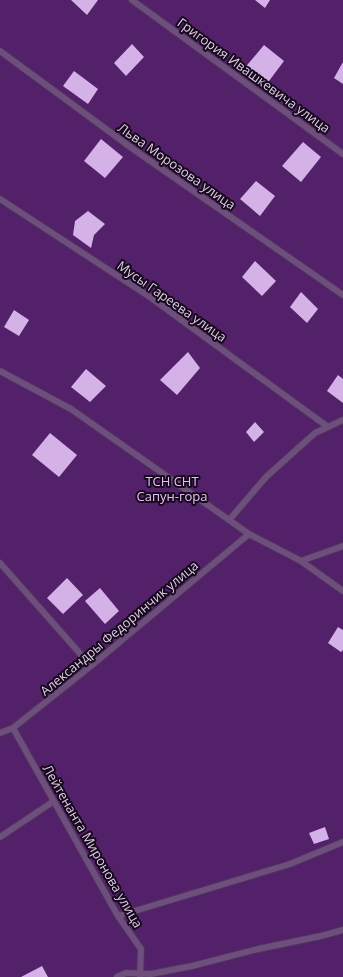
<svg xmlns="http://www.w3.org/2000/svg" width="343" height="977" viewBox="0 0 343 977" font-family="'Open Sans',sans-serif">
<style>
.green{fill:#53206a}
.building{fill:#d4b2e7}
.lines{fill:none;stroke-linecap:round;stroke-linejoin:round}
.service-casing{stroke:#4f355a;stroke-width:8}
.service{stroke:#6d4e7d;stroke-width:6}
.labels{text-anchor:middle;stroke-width:4;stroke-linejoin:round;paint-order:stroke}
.street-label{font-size:13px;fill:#dfcde8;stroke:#16091c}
.park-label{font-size:13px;fill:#e2c0f4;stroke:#16091c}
</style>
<rect width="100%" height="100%" fill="#351742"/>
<path class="green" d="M0,0H343V977H0Z"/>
<path class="building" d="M71,0H98L87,15Z
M255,0H270L265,8Z
M132,44L144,57L126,76L114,63Z
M264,45L284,61L266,85L243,70Z
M343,62V84L334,78Z
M74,71L98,89L88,104L63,86Z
M101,139L123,157L105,178L84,161Z
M303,142L321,157L301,182L282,166Z
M256,181L275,196L260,216L240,199Z
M88,211L105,224L94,235L91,248L73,235L75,221Z
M255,261L276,281L262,296L242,277Z
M301,292L318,309L307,323L290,307Z
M14,310L29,320L19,336L4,327Z
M188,352L200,368L177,395L160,380Z
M86,369L106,386L90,402L71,387Z
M338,375L343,379V403L327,391Z
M255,422L264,432L254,442L246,432Z
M50,433L77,455L59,477L32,455Z
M67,578L83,595L63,614L47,598Z
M100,588L119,611L105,624L85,601Z
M338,627L343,630V650L341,652L328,643Z
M325,827L329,839L314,844L309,833Z
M42,966L48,977H21Z"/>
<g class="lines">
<defs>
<path id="service" d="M132,0L343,154
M0,51L133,149L343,295
M0,199L150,297L328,427
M0,371L71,409L249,534L301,561L343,591
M230,519L266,477L315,433L343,420
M301,561L343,546
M0,563L91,666
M13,728L118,916L141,949L140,977
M0,733L13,728L91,666L249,534
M0,837L54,801
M118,916L290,864L343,842
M117,977L126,973L151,974L192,966L258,949L321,936L343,930"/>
</defs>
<use href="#service" class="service-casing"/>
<use href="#service" class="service"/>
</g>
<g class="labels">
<g class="street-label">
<text transform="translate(254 75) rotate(36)" y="5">Григория Ивашкевича улица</text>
<text transform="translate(177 166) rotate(35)" y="5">Льва Морозова улица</text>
<text transform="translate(172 301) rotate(35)" y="5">Мусы Гареева улица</text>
<text transform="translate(119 628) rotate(-40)" y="5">Александры Федоринчик улица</text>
<text transform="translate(93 846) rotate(60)" y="5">Лейтенанта Миронова улица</text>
</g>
<g class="park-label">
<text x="172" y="486">ТСН СНТ<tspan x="172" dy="15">Сапун-гора</tspan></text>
</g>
</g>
</svg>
